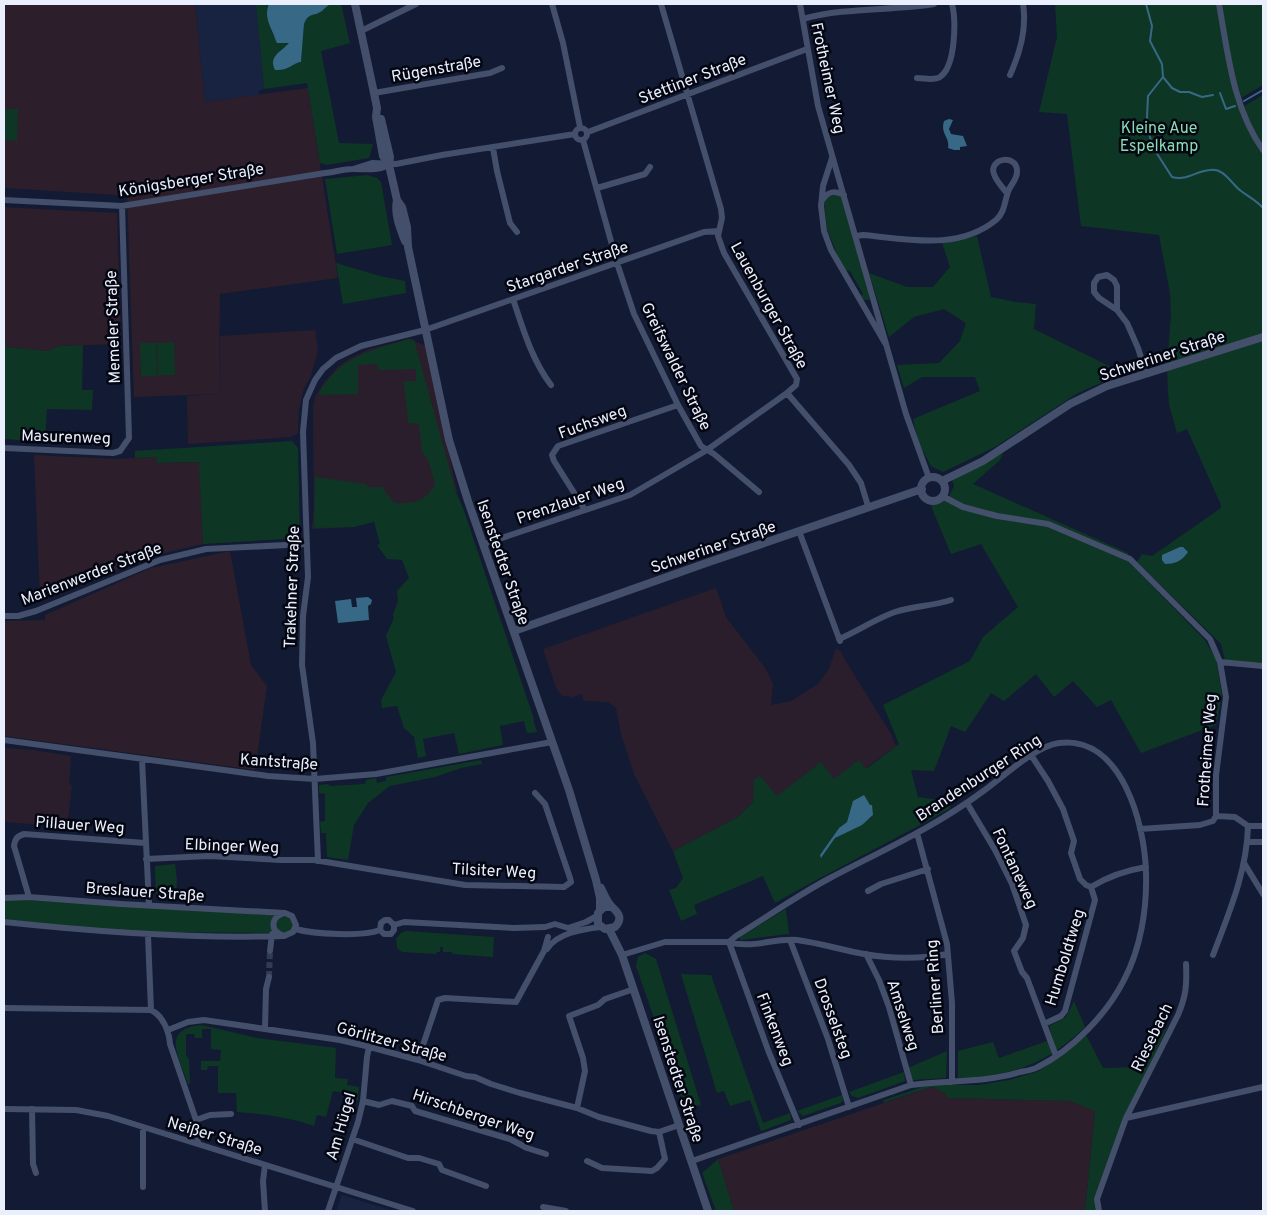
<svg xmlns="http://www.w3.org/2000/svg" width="1267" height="1215" viewBox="0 0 1267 1215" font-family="Overpass,sans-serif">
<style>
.built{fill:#182342}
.industrial{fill:#2c1e2a}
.education{fill:#2b1e2c}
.green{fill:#0e3624;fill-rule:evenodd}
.water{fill:#376986}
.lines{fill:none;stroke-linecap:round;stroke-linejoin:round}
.stream{stroke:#376986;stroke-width:2}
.minor-tunnel{stroke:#323b51;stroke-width:6;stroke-dasharray:6 3;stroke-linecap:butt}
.minor{stroke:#444f6c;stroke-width:6}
.tertiary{stroke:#444f6c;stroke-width:8}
.labels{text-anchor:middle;stroke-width:5;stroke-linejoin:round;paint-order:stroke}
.street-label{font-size:16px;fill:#eaeffd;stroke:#040611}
.park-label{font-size:16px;fill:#8adcb1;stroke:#040611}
</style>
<rect width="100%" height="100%" fill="#121b33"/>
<path class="built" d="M195,4H256L264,89L258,91L259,95L205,102Z
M342,1195L393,1211H336Z"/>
<path class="industrial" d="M4,4H195L205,102L308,88L338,278L220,294L219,394L134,397L127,194L116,195L4,188Z
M4,207L117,213L121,344L59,346L48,351L4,347Z
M34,455L115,459L157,457L158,463L200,462L203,544L147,557L40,602Z
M230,551L251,665L267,686L255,770L4,736V621L45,620V615L151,568Z
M931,1087L943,1091L946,1094L947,1098L1071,1101L1095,1111L1085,1211H734L718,1159Z"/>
<path class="education" d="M315,330L318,351L311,376L304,388L299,409L298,433L291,437L188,444L187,396L219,394L220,336Z
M409,339L426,346L457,492L417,509L356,525V527L312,529L314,507L313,408L315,397L325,381L338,367L349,359L370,349Z
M716,588L726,617L765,668L771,679L773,684L771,705L791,701L818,684L829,669L836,648L841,652L845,660L891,734L896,746L796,819L753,802L738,817L673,851L634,774L621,734L616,708L608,702L584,701L581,694L570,698L569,696H562L556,687L543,649Z
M4,748L33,750L71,756L69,784L72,785L67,827L7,822L4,818Z"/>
<path class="green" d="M256,4H269C263,16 272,31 277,43H290L275,55L273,67L301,62L304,24C309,12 313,17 321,11C324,9 326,7 329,5L328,4H341L350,43L321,51L339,143L373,144L369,158L327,165L320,163L307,83L264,89Z
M1055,4H1263V85L1241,98L1244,106L1263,95V663L1225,660L1221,644L1137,562L1142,554L1152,556L1221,508V505L1187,429L1177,433L1169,404L1168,392L1167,367L1171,314L1170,293L1159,235L1081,226L1067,114L1039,112L1057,37Z
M4,109H18L17,141L4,140Z
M367,175L377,178L381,182L392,245L337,254L325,179Z
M834,193L841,196L870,299L868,300H862L858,294L862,295L863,294L850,271L844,270L837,256V254L827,229L824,201Z
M977,236L991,297L1016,302L1036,304L1034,329L1123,373L1078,393L995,447L943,472L931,466L919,444L913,419L980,391L975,377H922L904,388L897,365L939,363L960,341L966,323L944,309L914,317L889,337L869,273L907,287H933L950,267L942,243Z
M336,263L380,276L405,281L406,293L343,304Z
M409,339L414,340L456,492L463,508L534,719H533L537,732L527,733L524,721L500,726L503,745L459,754L454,733L423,739L426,756L418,758L414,737L404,728L397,706L382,708L381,700L396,672L386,636L394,618L393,615L398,601L397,591L409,578L402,560L387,559L377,545L380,544L374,522L354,527L315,528L314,524L315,477L366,484L367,487H382L394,503C413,504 426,502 435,484L429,462L422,451L419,424L408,423L404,381H416V369L378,370L377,364L358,365V394L318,395C338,357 371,350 409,339Z
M174,342L175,375H158L157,343Z
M140,343H156L157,376H141Z
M83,345L82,390H93L92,410L47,409L45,442L4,439V347L48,351L59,346Z
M292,441L298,448L300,538L203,544L199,462L157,463V457L135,458V451Z
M1003,453L1000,460L973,484L1128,553V561L1204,639L1216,658L1222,695L1216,725L1141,753L1111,700L1097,707L1073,681L1054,697L1036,674L1004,701L991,693L965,732L951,726L934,771L911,770L918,797L946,801L951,808C893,840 833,870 775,903L763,876L694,905L697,914L681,921L669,890L676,888L683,878L673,851L738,817L753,802L754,779L760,776L777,796L821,762L834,779L859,760L866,769L899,744L883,705L970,661L983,637L1018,607L981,544L951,554L931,506L948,498L954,486L952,480ZM870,806L873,815L871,818L835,838L822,857L820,855L839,828L847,822L850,811Z
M481,760L482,764L461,768L435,777L390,786L368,803L354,825L348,860L327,857L326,833H321L320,822L325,821V794L319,793V785L328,784L330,786L365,784L366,780L376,778L377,783L386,781V777Z
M175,864L177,880L176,896L156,895L155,866Z
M26,899L285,916L290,918L293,925L292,930L285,933L127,932L4,920V900Z
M786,909L789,934L740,940V937Z
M406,931L493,937L494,938L493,957L453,954L451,952H443V947H440V952H437L436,954L402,952L397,948L396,939L401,933Z
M645,953L656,959L701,1105L685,1108L636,966L638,957Z
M681,974L711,975L763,1123L790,1113L791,1120L761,1131L750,1100L730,1106L724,1091L717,1093Z
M1074,1001L1085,1027C1044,1066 1014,1075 958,1078V1051L993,1042L999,1058L1053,1039L1049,1026L1066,1017Z
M202,1025L257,1038L336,1048L335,1078L348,1079L347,1085L359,1087L358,1100L348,1098V1094L333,1091L326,1117L317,1115L314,1126C289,1117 263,1114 237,1112L236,1093H218V1066H208L207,1070H201V1061H220L221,1050L211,1049V1029H202V1038H195L194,1034H186V1055L189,1060L190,1084H188C179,1058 160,1028 202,1025Z
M1168,1026L1127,1113L1096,1198L1097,1211H1085L1095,1111L1070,1101L947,1098L946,1094L935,1088L931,1087L883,1103L884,1100L928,1085H979L1009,1080L1039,1071L1086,1035L1103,1068L1142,1067L1161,1034Z
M947,1051L946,1078L912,1080L908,1068Z
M904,1072L905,1081L858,1098L852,1096L849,1092Z
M842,1095L843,1100L841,1103L803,1116L797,1111Z
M718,1159L734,1211H716L702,1173Z"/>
<path class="water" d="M269,4L329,5C326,7 324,9 322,11C313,17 309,12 304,24L301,62C292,63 289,71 275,70C268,56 281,52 289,43H277L276,41C272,28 263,18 269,4Z
M949,119L953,120L949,129L951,134L963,136L967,146L960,147V150H954L948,148C950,137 940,134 944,121Z
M1180,547H1183L1188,552C1182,561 1175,564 1165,564L1162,560V555Z
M368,597L372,600L371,604L368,606L369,620L338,623L335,601L351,599L352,607H357L356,598Z
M864,795L870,805H872L873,815L862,825L835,838L821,858L820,855L839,828L847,822L853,801Z"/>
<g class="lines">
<path class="stream" d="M1146,4L1152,26L1150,41L1162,64L1163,77L1148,96L1147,117L1148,131L1154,149L1172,177C1188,181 1195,171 1210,170C1225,168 1231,184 1241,191C1249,197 1256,200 1263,208
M1163,77L1172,88L1180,92H1189L1202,97L1213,95
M1220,93L1226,109L1235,106
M1244,101L1263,90"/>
<path class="minor-tunnel" d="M269,977L270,951"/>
<path class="minor" d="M552,4L563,43L580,127
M661,4L721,209L722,218L718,236L724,253L797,379L796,385L787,393L849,465L861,483L868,506
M800,4L818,106L906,414L929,478
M1219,4C1228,54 1233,108 1263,150
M803,19C846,7 891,11 934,4
M361,31L416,4
M1010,75C1020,53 1027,28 1023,4
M917,78C924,78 934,81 940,77C956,66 956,20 952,4
M374,93L490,73L502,68
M575 134a6 6 0 1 1 12 0a6 6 0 1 1-12 0Z
M588,132L807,49
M583,140L617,263L634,314L678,405L701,446L714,454L759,492
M493,148L497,171L510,223L517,232
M832,158L823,186L821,206L824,231L831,250L885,343
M353,169L372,163L396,164L442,155L575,134
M597,188L645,174L650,167
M823,199C829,191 835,190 844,195
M4,200L122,206L325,173C334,172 344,169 353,169C366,169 377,171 389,165
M856,236L863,235C908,239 958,251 996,220C1005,212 1004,203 1008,192C1010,185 1017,180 1017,172C1018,153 988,158 994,174C996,181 1003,188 1007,193
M513,299C523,329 532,360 551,385
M1117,310L1099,298L1094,292V283L1098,277L1107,275L1114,280L1117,286V310L1127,323L1138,348L1146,373
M4,448L113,453L120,451L129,438L122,206
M942,496L963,507L997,516L1048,524L1130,559L1210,639L1220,662L1226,697L1216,775V816L1213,821L1200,825L1140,829
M585,510L554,461L552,455L558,446L678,405
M799,531L840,641
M484,544L630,495L707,450L787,393
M4,616H18L36,611L160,560L206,549L307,544
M839,639C858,631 875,619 895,612C913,606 933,606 951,600
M1220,662L1263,666
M4,740L268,776L315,779L376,774L552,742
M1031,755L1048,781L1063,809L1074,841L1071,853L1080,879L1086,885L1091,887L1095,900L1065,1011L1061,1016L1044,1024
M142,759L149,905
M967,803L995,850L1012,884L1026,925L1023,938L1014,951L1022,972L1027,978L1056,1056
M1248,826H1263
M917,833L947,944L952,1003V1082
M1248,842H1263
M146,859L209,856L281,860H314L465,885L564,887L571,882L570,878L545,804L535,793
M318,861L313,743L302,665L303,616L308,577L303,432L306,400L315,380L323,369L336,358L361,346L425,330L704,232L719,231
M1244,863L1263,894
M1091,887C1107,877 1128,870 1146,867
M868,891L881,884L928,869
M29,897L14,846C15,839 17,836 24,834L145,843
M4,898L29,897L121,904L285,913L292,916L296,925L293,932L284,936C190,939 97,932 4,922
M394,925L404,922L514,928L545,927L555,924L568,928L586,922L597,916
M295,929C314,934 362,937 380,930
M380,930L381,923L385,920H389L394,925
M380,930L384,934H391L394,930V925
M148,935L151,1010
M282,935C270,931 271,918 282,914
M790,940L828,1039L849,1107
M729,942C751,949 774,938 797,940C820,943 842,950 864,954C890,959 922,959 948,954
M729,942L768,1050L799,1125
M547,949C557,933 583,929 601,927
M270,951L272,934
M866,954L879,980L889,1007L911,1085
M622,955L665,942H729L736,936C767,917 798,895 830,878C881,851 935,827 982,792C1002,778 1035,746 1059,743C1122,735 1145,825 1146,873C1147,908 1141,948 1124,980C1107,1014 1072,1050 1038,1067C1033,1070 1026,1071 1020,1072C984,1083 948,1080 911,1085L692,1161
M1213,955C1229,913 1247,871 1248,826L1235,817L1216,816
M4,1008L151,1010C163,1016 169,1031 170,1044L196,1120L198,1144
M265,1029L266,989L269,977
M168,1030L188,1022L204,1020L340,1040L366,1046L418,1060L466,1076L475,1077L491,1084L520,1093L577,1108L599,1117L651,1131L659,1132L679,1125
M418,1060L438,1000L445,998L516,1002L544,951L548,937
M363,1101L379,1105L392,1101L412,1106L415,1111L510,1139L527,1148L546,1154
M577,1108L585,1071L583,1058L569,1016L598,1005L605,999L634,989
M4,1109L76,1110L108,1116L413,1211
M32,1109L33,1164L36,1173
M1126,1118L1263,1087
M196,1120L210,1115L231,1114
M143,1127V1187
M352,1139L408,1158H419L439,1164L442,1170L486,1186
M587,1161L602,1168L652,1171L657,1168L665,1159L659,1132
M543,1207L566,1211
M265,1211L263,1181L265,1165
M328,1211L358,1122L363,1101L367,1057L369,1047
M1099,1211L1097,1199L1126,1118L1178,1015C1186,996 1187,985 1186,964"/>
<path class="tertiary" d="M355,4L374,93L377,108L376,117L383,156L389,165L397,200L402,207L407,227L408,247L449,440L468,501L569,790L596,880L600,898V910
M381,119L390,157L389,165
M397,200C394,214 400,228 405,241
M921 489a12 12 0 1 1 24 0a12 12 0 1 1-24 0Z
M942,481L983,461L1070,404L1107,386L1263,337
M514,631L709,562L922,489
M601,888C604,894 607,902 612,907C619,913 623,919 615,927L605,929L598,924V913L604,907H612
M609,929L622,955L708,1211"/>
</g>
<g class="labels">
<g class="street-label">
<text transform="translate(436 68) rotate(-10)" y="6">Rügenstraße</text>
<text transform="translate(692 78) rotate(-21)" y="6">Stettiner Straße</text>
<text transform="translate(829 78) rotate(78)" y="6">Frotheimer Weg</text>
<text transform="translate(191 179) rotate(-9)" y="6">Königsberger Straße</text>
<text transform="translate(567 266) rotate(-19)" y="6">Stargarder Straße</text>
<text transform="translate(770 305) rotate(61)" y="6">Lauenburger Straße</text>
<text transform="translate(112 327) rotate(-92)" y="6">Memeler Straße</text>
<text transform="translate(1162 355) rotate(-18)" y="6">Schweriner Straße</text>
<text transform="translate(677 366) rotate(64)" y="6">Greifswalder Straße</text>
<text transform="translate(592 421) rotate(-20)" y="6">Fuchsweg</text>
<text transform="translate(66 436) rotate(2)" y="6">Masurenweg</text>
<text transform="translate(570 500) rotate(-19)" y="6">Prenzlauer Weg</text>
<text transform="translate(713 546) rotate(-19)" y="6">Schweriner Straße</text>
<text transform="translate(504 562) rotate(71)" y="6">Isenstedter Straße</text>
<text transform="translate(91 573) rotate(-21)" y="6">Marienwerder Straße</text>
<text transform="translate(291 587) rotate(-88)" y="6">Trakehner Straße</text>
<text transform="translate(1206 750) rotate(-86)" y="6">Frotheimer Weg</text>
<text transform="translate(279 761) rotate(4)" y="6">Kantstraße</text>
<text transform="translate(978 777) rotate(-33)" y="6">Brandenburger Ring</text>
<text transform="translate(80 824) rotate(4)" y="6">Pillauer Weg</text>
<text transform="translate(232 845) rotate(2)" y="6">Elbinger Weg</text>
<text transform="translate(1016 868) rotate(65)" y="6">Fontaneweg</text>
<text transform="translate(494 870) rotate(3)" y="6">Tilsiter Weg</text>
<text transform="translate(145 891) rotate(4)" y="6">Breslauer Straße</text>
<text transform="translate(1064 957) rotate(-73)" y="6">Humboldtweg</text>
<text transform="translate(934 987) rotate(-94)" y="6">Berliner Ring</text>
<text transform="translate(904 1015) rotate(72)" y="6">Amselweg</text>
<text transform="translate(834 1018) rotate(70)" y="6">Drosselsteg</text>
<text transform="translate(776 1029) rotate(69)" y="6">Finkenweg</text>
<text transform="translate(1151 1037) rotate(-64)" y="6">Riesebach</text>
<text transform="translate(392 1041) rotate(15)" y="6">Görlitzer Straße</text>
<text transform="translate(679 1079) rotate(72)" y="6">Isenstedter Straße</text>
<text transform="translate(474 1114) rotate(19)" y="6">Hirschberger Weg</text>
<text transform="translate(340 1126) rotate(-74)" y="6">Am Hügel</text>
<text transform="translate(215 1135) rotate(17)" y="6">Neißer Straße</text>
</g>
<g class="park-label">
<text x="1159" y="133">Kleine Aue<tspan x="1159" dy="18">Espelkamp</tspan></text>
</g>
</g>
<rect width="1267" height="1215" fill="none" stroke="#eaeffd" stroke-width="10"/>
</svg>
